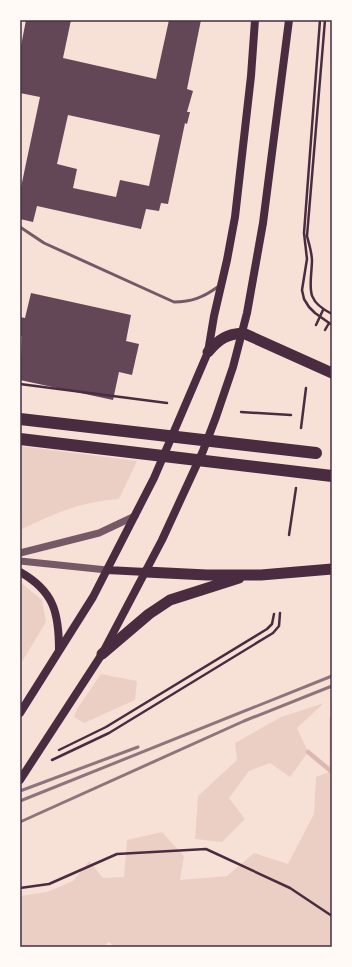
<svg xmlns="http://www.w3.org/2000/svg" width="352" height="967" viewBox="0 0 352 967" font-family="'DM Sans',sans-serif">
<style>
.green{fill:#ebcfc5}
.lines{fill:none;stroke-linecap:round;stroke-linejoin:round}
.stream{stroke:#dcb8b0;stroke-width:4.5}
.building{fill:#644757;fill-rule:evenodd}
.path{stroke:#4a2c40;stroke-width:2.5}
.service{stroke:#755966;stroke-width:3}
.tertiary{stroke:#755966;stroke-width:7}
.secondary{stroke:#4a2c40;stroke-width:8}
.trunk{stroke:#4a2c40;stroke-width:11}
.motorway{stroke:#4a2c40;stroke-width:12}
.rail{stroke:#8f747c;stroke-width:3}
.neatline{fill:none;stroke:#4a2c40;stroke-width:1.5}
</style>
<rect width="100%" height="100%" fill="#f7e1d7"/>
<path class="green" d="M20,446L137,461L119,499C80,502 55,513 20,530Z
M20,582L42,600L46,622L20,665Z
M101,674L137,681L135,700L84,723L74,717L77,709Z
M324,703L297,728L308,752L290,777L270,763L249,771L229,798L245,819L222,842L195,839L198,796L237,760L235,743L281,717Z
M332,715V947H115L109,942L103,947H20V896L47,892L73,881L89,861L103,878L124,877L127,840L162,832L184,856L180,880L227,876L254,853L288,864L314,814L316,777L329,772V718Z"/>
<g class="lines">
<path class="stream" d="M308,752L332,772"/>
</g>
<path class="building" d="M26,20H71L63,58L156,79L169,20H201L187,89L193,91L187,112H190L187,124L185,123L168,204L161,203L159,211L146,209L141,229L37,206L33,222L20,219V192L40,97L20,93L21,73L20,51ZM68,115L160,135L149,186L120,180L116,197L73,188L77,169L57,164Z
M31,293L131,315L126,341L139,344L132,375L119,372L113,400L20,380L22,336H20V317L25,318Z"/>
<g class="lines">
<path class="path" d="M320,20L304,233L307,259L302,290L304,299L309,307L315,313L332,325
M325,20L307,236C309,244 312,253 312,261C311,288 304,300 332,314
M316,325L323,310
M325,330L329,323
M20,384L167,403
M241,412L291,415
M301,428L306,388
M289,535L296,488
M59,750L106,727L267,629L272,624L274,614
M52,760L109,733L273,633L279,626L280,613
M20,888L49,884L117,854L206,849L290,888L332,916"/>
<path class="service" d="M20,227L44,243L174,302C192,302 204,297 219,286"/>
<path class="tertiary" d="M20,553L99,533L135,516
M20,561L107,570"/>
<path class="secondary" d="M107,570L146,572
M20,572C54,591 59,613 59,650
M20,713L93,597L154,478L208,352L214,316L227,260L235,217L251,76L255,20
M20,780L102,654L162,540L203,451L216,417L233,367L247,313L263,223L289,20"/>
<path class="trunk" d="M208,352C219,339 227,334 243,333L332,373
M146,572L207,575H261L332,569
M102,654L149,614L170,600L239,578"/>
<path class="motorway" d="M20,419L316,453
M20,439L332,476"/>
<path class="rail" d="M20,791L138,747
M20,801L332,676
M20,822L244,721L332,686"/>
</g>
<rect width="352" height="967" fill="none" stroke="#fffaf5" stroke-width="42"/>
<rect x="21" y="21" width="310" height="925" class="neatline"/>
</svg>
